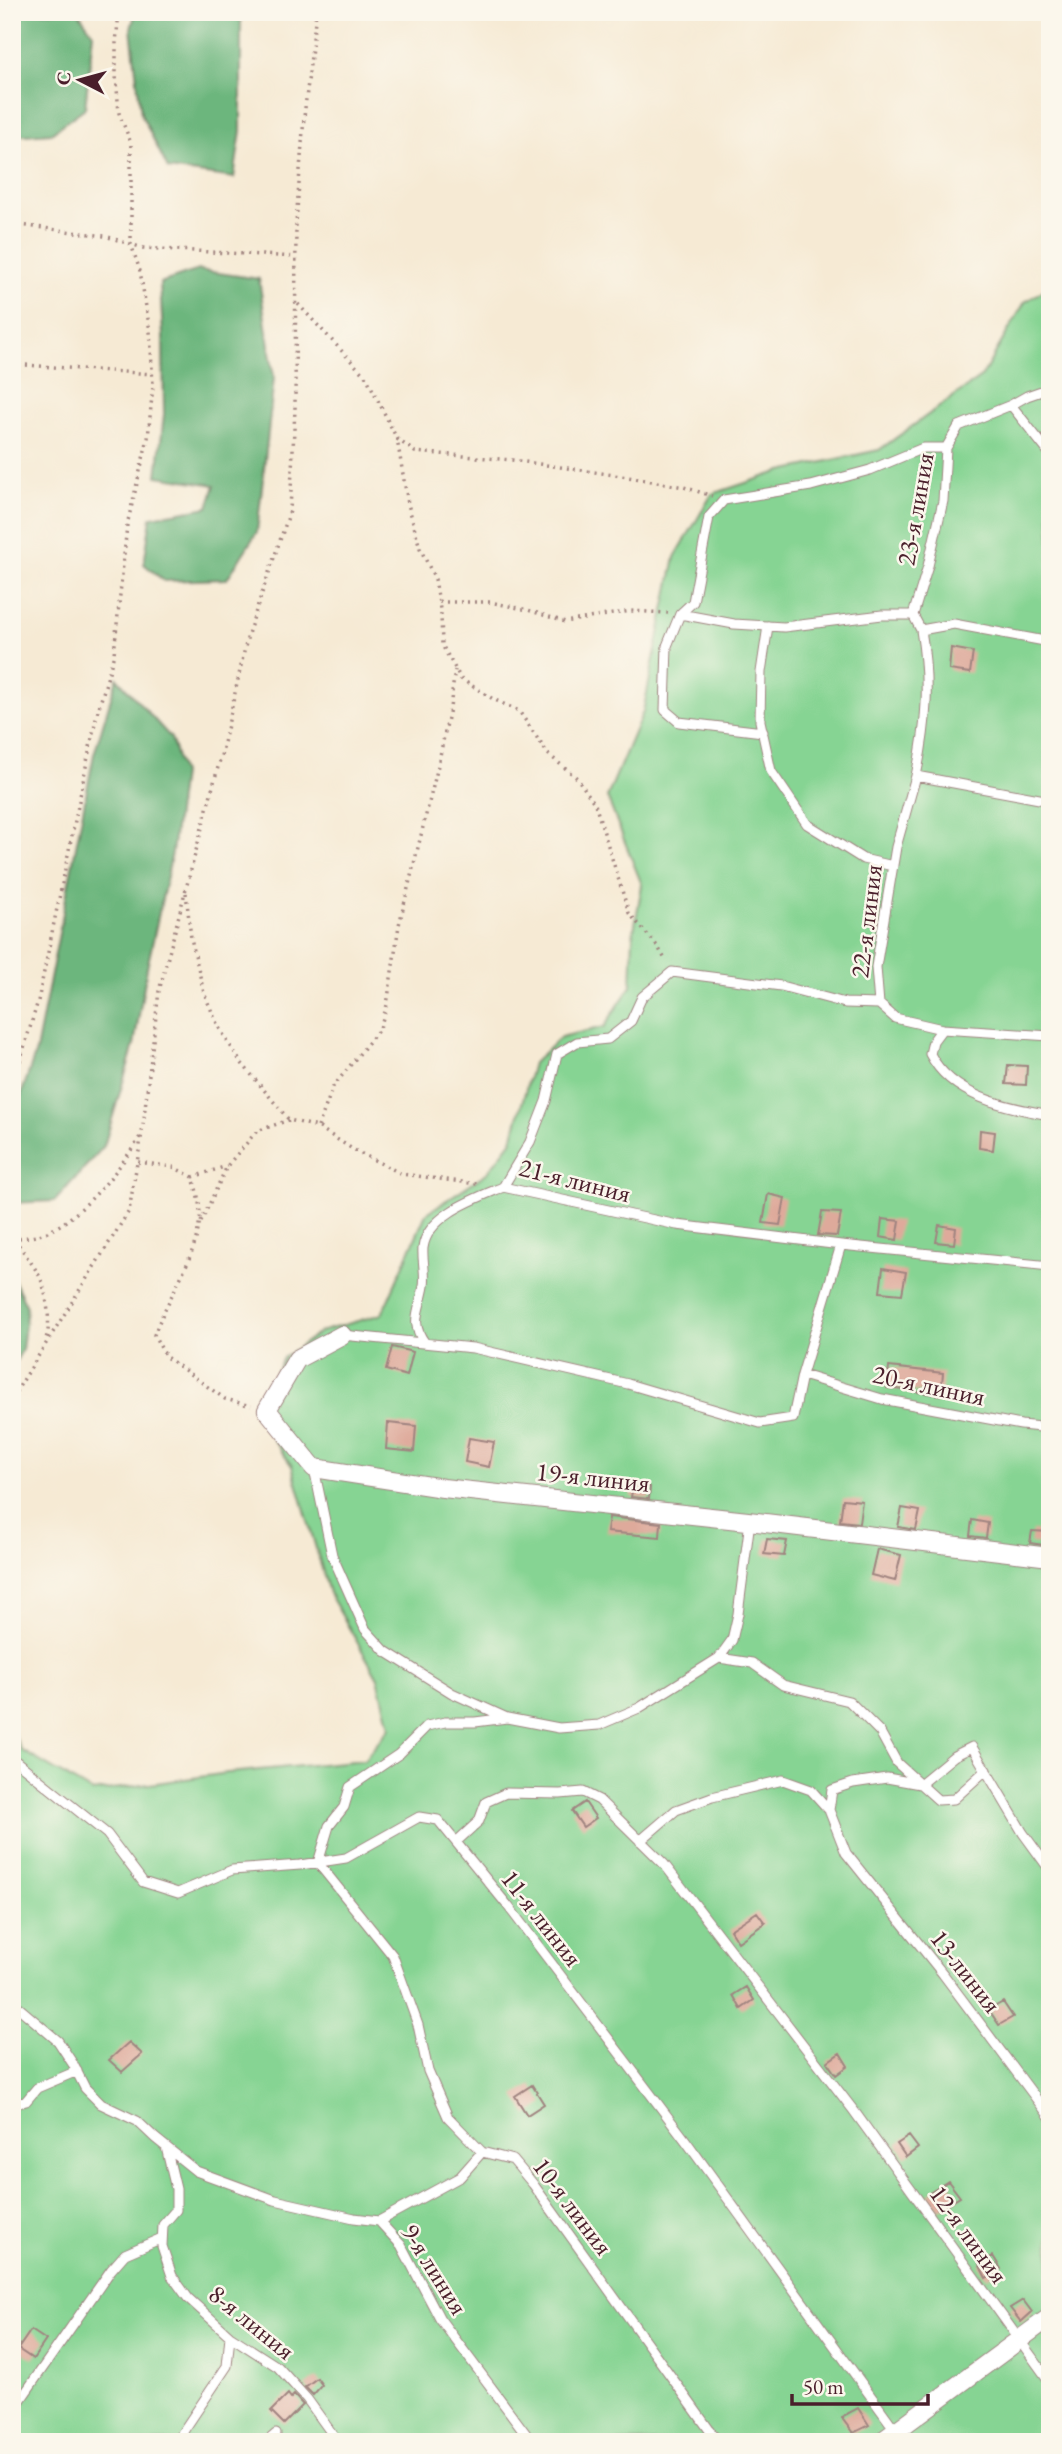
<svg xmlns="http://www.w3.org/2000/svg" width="1062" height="2454" viewBox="0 0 1062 2454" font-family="'EB Garamond',serif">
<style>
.green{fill:#86d493;stroke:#687a5f;stroke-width:2}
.forest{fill:#6cb67d;stroke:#5b6a54;stroke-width:2}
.building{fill:#deaa9b}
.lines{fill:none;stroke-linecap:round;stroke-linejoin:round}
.service-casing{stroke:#a08480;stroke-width:11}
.minor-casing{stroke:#a08480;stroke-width:20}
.path{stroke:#a08480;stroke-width:3.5;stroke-dasharray:2 5;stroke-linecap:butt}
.service{stroke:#fff;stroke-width:9}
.minor{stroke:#fff;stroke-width:18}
.labels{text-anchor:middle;stroke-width:5;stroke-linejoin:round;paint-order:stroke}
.street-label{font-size:26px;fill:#4a1f2b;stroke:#fbf7ec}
</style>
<rect width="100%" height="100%" fill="#fbf7ec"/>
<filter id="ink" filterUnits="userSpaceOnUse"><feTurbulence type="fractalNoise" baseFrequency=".0143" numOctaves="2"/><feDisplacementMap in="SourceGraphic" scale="14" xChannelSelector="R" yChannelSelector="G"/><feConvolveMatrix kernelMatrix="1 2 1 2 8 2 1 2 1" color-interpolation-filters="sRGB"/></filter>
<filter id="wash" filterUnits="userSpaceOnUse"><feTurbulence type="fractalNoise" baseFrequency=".00686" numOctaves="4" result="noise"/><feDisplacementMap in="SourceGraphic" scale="28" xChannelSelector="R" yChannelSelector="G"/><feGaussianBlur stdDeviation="1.57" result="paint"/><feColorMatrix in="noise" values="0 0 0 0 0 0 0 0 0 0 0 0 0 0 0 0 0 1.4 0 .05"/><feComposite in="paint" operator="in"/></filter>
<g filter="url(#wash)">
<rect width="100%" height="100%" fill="#f6ead4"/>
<path class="green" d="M1050,286V2442H12V1731L21,1750L92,1792L228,1773L364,1760L390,1727L378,1678L329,1593L292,1466L256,1415L283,1358L320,1332L382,1314L426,1214L488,1172L512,1140L533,1063L561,1037L604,1027L631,986L633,936L642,885L607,797L643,712L675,557L712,494L782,471L879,450L982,376L1025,302Z"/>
<path class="forest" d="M12,12H78L93,33L85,108L51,133L12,136Z
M136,12H241V131L234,178L168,169L141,114L131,28Z
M198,270L259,279L274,378L257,532L227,579L164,581L144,564L151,517L208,507L215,485L157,476L164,414L163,336L160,283Z
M117,678L171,738L182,774L172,853L147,968L134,1045L104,1146L55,1201L12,1203V1122L36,1051L94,754Z
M12,1276L27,1307L22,1350L12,1368Z"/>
<g id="blocks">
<path class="building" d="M951,648L973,652L970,673L949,670Z
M1008,1065L1027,1066L1026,1085L1006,1084Z
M980,1130L995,1132L993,1150L979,1148Z
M768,1194L785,1198L780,1225L763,1223Z
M822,1212L841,1213L837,1236L818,1235Z
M882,1219L900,1221L897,1240L880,1237Z
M939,1225L956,1228L954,1244L936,1242Z
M883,1268L906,1272L902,1294L880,1292Z
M392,1347L413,1352L407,1376L386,1370Z
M889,1367L943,1373L941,1395L887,1388Z
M388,1423L416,1426L414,1452L386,1449Z
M469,1438L494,1442L489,1467L465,1462Z
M633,1485L650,1487L649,1499L631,1497Z
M843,1499L862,1501L859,1523L840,1521Z
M902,1508L920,1511L916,1530L898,1527Z
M609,1517L661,1523L660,1537L607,1532Z
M972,1520L988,1523L986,1538L970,1536Z
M1032,1531L1050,1532V1546L1030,1543Z
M767,1539L787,1541L784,1556L764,1554Z
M877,1549L901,1555L895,1581L871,1575Z
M585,1802L596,1818L583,1827L572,1811Z
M757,1912L765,1923L738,1942L730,1930Z
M746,1987L754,2000L741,2009L733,1995Z
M1003,2002L1013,2017L999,2025L989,2010Z
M129,2042L142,2054L122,2072L109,2060Z
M840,2053L848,2066L836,2075L827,2062Z
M532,2085L544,2104L527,2115L515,2096Z
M909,2136L918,2148L906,2157L897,2144Z
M948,2181L960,2197L939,2210L928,2194Z
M993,2256L1001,2269L986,2278L979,2264Z
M1023,2300L1032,2312L1021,2322L1010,2308Z
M31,2330L46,2340L33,2359L18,2349Z
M317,2378L322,2385L313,2395L305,2387Z
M288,2394L291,2398L294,2395L303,2405L284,2424L271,2411Z
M858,2408L869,2425L853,2433L841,2417Z"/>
</g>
</g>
<g filter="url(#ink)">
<use href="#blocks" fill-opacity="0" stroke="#a08480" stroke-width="2"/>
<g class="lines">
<defs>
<path id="service" d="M1050,388L1027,396L1011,405L959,426L946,448L943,501L928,566L913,615L921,630L954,624L1050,642
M1011,405L1050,454
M680,614L734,624L784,627L882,615H913
M768,626L761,672L760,721L771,771L807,824L863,859L893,866
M921,630C930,684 927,723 916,776L1050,801
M763,732L679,722L665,710L667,646L680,614L693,602L709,517L724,500L811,486L870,470L923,448H946
M916,776L896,847L876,967L879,1004L895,1018L942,1029L1050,1036
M879,1004L845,1003L781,986L672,972L642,997L631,1021L608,1039L577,1042L557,1054L546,1101L530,1142L503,1187L677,1225L841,1245L1050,1266
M942,1029L933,1041L930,1054C952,1097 1006,1107 1050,1115
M342,1335L473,1348L628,1384L760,1423L793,1418L802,1375L841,1245
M425,1343C409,1322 420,1310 424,1286C426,1274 422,1260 423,1248C427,1215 477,1198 503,1187
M802,1375L882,1399L1021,1425L1050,1428
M314,1468L332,1555L365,1629L385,1651L452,1693L507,1718L559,1728L599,1725L639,1708L719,1658
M750,1521L738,1614L732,1640L719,1658L752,1663L783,1685L849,1701L880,1732L897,1763L938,1800L954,1799L986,1770
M507,1718L475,1722H445L427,1726L399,1754L350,1787L344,1807L329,1826L318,1863L393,1956L418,2025L428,2071L448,2117L482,2152L513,2160L533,2184L718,2442
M12,1758L107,1834L143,1882L178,1893L232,1870L300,1865L346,1858L419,1817L438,1820L508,1906L686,2141L904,2442
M640,1841L676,1810L712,1797L783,1780L811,1790L829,1810
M456,1842L479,1821L486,1802L506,1793L560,1794L583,1792L599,1800L664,1864L854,2111L1050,2382
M1050,1870L1023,1833L972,1747L954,1756L920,1784L887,1778L853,1783L832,1790L829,1810L846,1853L943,1974L1050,2117
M12,2002L58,2041L73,2064L85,2088L101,2104L137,2121L155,2138L196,2171L275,2200L354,2218L379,2221
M12,2105L26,2101L37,2088L77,2071
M166,2147L176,2189V2210L163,2225L162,2246L172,2276L188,2298L230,2336L278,2367L307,2399L338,2442
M482,2152L460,2177L379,2221L401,2245L440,2319L532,2442
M12,2412L111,2270L125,2254L162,2238
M176,2442L227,2366L230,2336
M262,2442L269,2440L276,2434"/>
<path id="minor" d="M342,1335L297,1359L267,1410L314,1468L443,1488L757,1522L1050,1557
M881,2442L1050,2317"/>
</defs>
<use href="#service" class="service-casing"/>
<use href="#minor" class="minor-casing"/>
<path class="path" d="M12,224L105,236L143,248L296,257
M298,304L367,378L397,439L408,504L420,548L435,579L441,615L442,645L461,679L493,699L519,711L548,754L577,778L595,804L629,913L658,947L666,961
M12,364L152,374
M397,439L415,452L512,460L635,478L684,487L712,496
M439,602H490L528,610L565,622L631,611L668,613
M186,893L191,938L204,993L218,1026L240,1061L289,1120L318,1127L354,1150L402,1174L477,1184
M12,1088L38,1001L96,718L114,654L127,525L148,438L153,385L150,331L140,271L131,244V143L119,113L116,76V43L119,12
M318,1127L333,1087L380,1028L387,1005L399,925L437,770L450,708L455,670
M138,1162L173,1167L193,1177C197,1192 202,1208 199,1225C193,1263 167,1299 154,1335L166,1357L225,1399L251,1406
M193,1177L227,1166
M201,1222L227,1166L257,1131L289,1120
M12,1239C21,1237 30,1238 39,1235C77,1224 121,1168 141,1135
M15,1239C23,1252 33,1264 40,1277C46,1290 52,1325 46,1338
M12,1398L129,1211L142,1133L159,991L222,752L248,634L290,511L295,409L296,223L304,117L316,12"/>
<use href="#service" class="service"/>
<use href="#minor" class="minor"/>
</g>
</g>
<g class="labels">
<g class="street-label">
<text transform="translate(915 509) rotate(-80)" y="9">23-я линия</text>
<text transform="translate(866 921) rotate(-83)" y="9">22-я линия</text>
<text transform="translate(575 1180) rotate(14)" y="9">21-я линия</text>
<text transform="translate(929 1385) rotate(12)" y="9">20-я линия</text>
<text transform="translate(593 1477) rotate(6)" y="9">19-я линия</text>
<text transform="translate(542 1918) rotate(52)" y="9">11-я линия</text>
<text transform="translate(966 1971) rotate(52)" y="9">13-линия</text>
<text transform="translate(573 2206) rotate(53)" y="9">10-я линия</text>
<text transform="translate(969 2234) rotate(54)" y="9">12-я линия</text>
<text transform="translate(435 2269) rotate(58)" y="9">9-я линия</text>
<text transform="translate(252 2322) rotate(39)" y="9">8-я линия</text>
</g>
</g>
<rect width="1062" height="2454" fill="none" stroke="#fbf7ec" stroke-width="42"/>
<g transform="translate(80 80) rotate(276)" stroke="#fbf7ec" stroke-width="5" paint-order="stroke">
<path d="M0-5L12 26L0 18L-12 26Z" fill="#4a1f2b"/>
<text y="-10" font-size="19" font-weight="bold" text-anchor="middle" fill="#4a1f2b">С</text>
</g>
<path d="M792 2394v10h136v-10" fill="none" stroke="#4a1f2b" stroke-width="3.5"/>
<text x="803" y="2394" font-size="21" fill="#4a1f2b" stroke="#fbf7ec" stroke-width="5" paint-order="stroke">50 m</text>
</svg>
